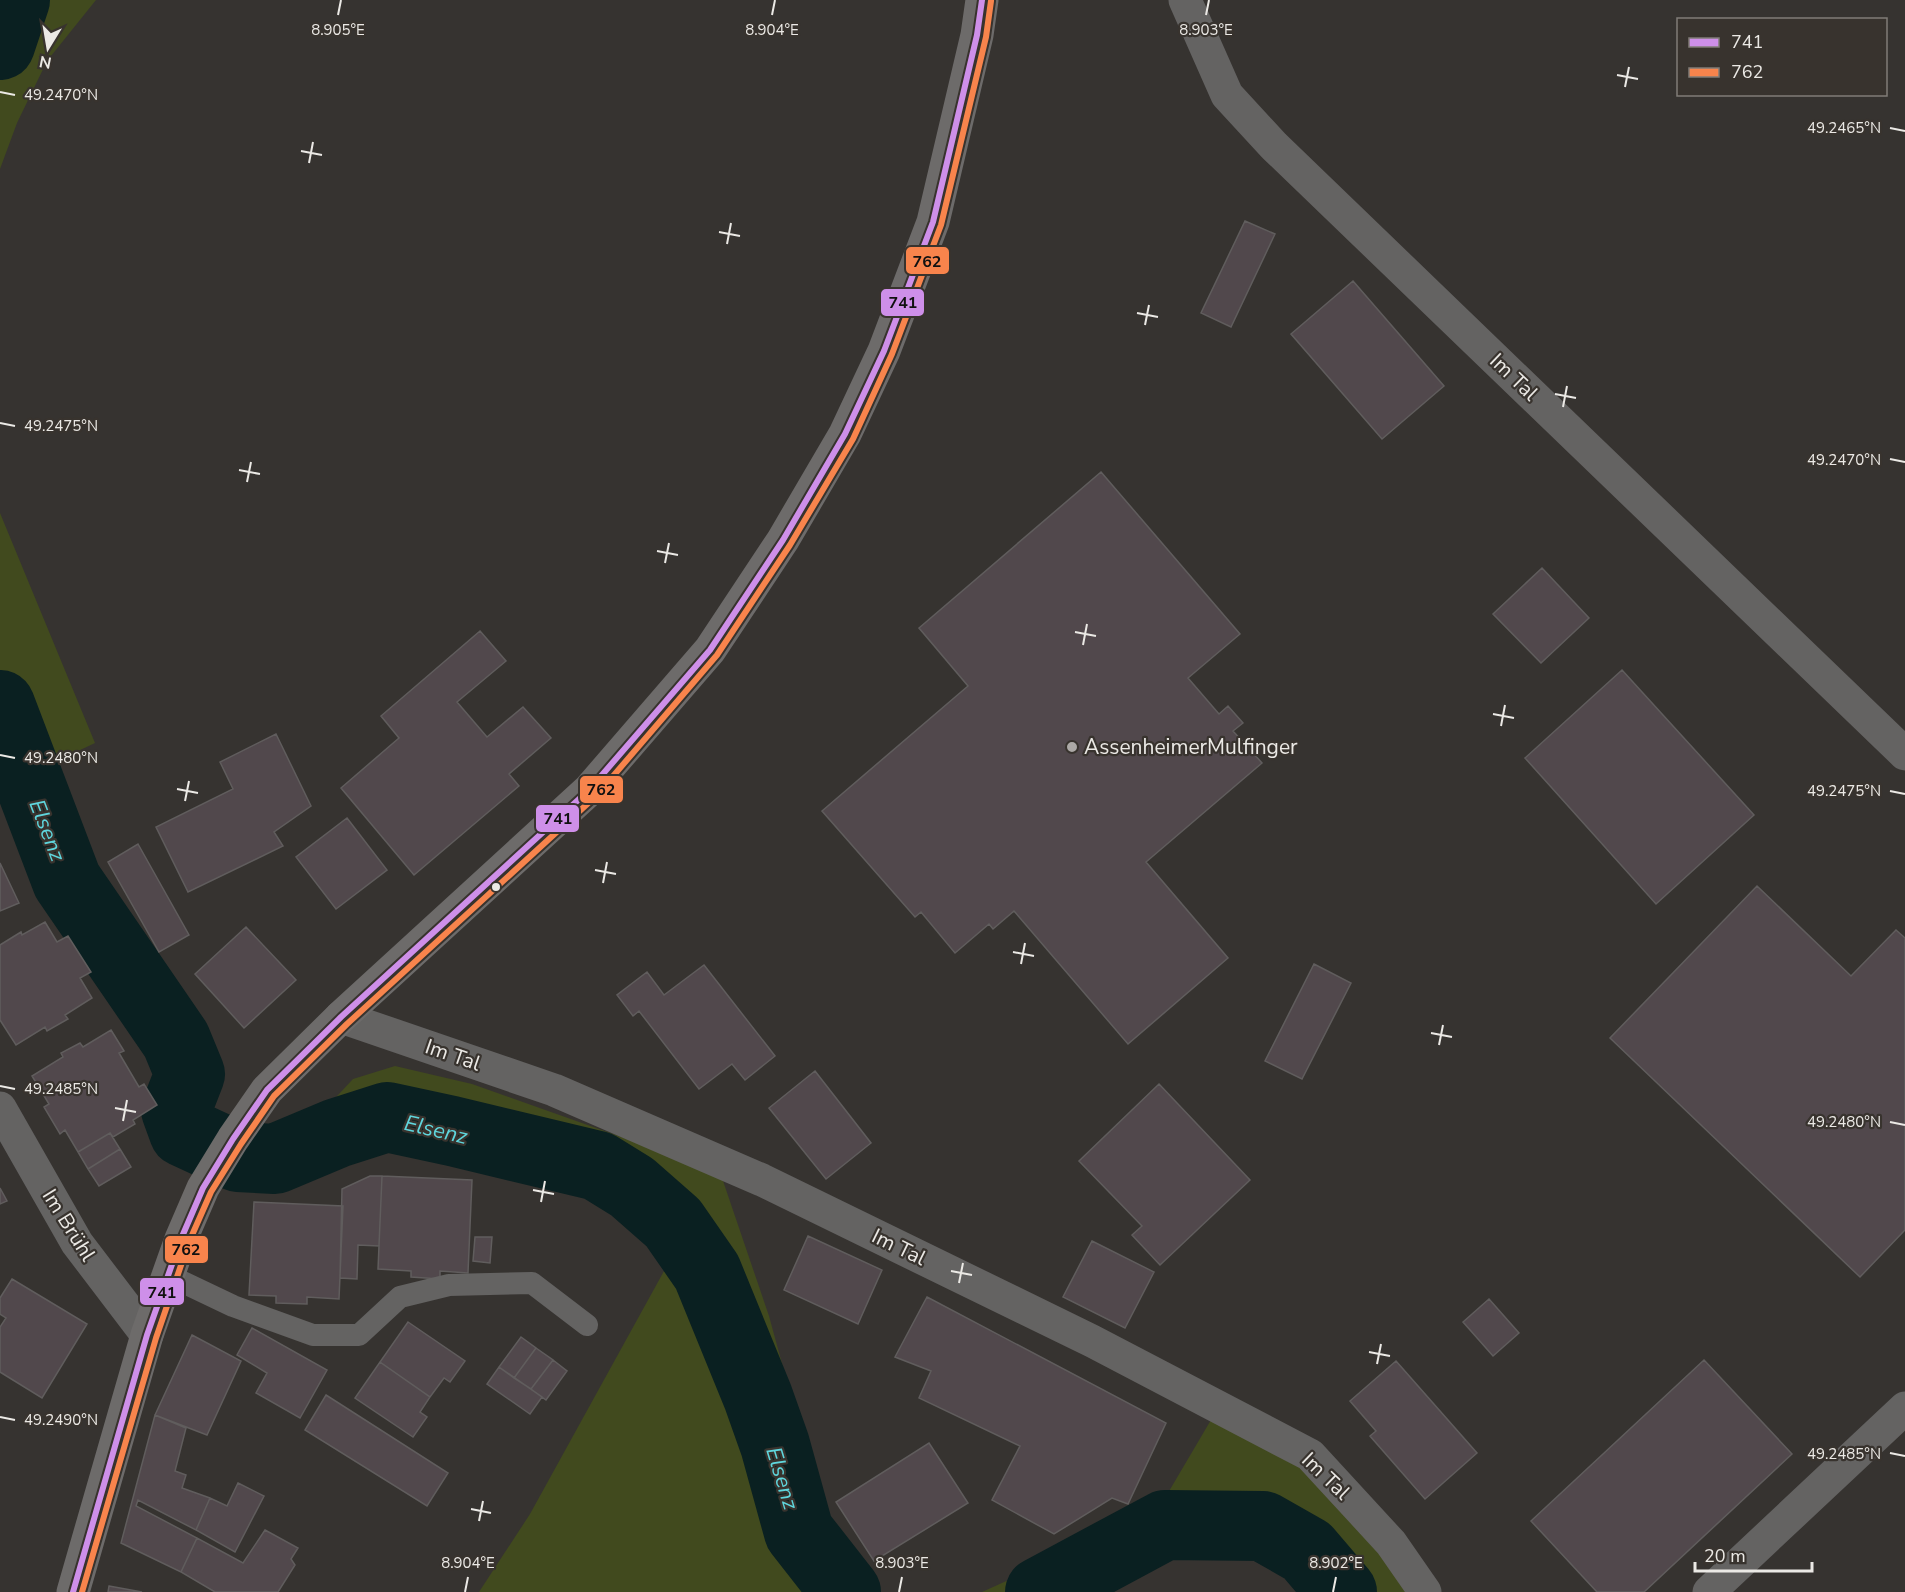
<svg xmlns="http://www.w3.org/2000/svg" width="1905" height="1592" viewBox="0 0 1905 1592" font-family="'Nunito Sans',sans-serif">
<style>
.green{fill:#414a1e}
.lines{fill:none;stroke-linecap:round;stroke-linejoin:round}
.river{stroke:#0a2021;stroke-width:70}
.building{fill:#51484c;stroke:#605d5d;stroke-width:1.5}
.service{stroke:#646362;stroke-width:22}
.minor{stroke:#646362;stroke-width:33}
.primary{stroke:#6d6b6a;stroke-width:33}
.bus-1-casing{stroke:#38332e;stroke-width:10}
.bus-2-casing{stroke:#38332e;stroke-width:10}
.bus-1{stroke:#ce8fe9;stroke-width:6}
.bus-2{stroke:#f8844c;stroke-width:6}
.ticks{fill:none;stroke:#ebe9e5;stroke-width:2}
.poi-dot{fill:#aca9a6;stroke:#38332e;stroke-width:2}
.bus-dot{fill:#ebe9e5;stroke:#38332e;stroke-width:2}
.labels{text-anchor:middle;stroke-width:4.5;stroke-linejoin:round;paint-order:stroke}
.street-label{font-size:21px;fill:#ebe9e5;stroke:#38332e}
.poi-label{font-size:21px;fill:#ebe9e5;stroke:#38332e;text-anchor:start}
.water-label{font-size:22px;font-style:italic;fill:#5fd6dd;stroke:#38332e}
.ticks-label{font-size:15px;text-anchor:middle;fill:#ebe9e5;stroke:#38332e;stroke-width:4.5;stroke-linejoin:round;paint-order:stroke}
.line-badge{stroke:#38332e;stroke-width:2}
.pale-badge-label{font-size:16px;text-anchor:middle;font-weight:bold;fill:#111}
</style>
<rect width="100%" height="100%" fill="#363330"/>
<path class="green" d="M0,0H96L47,61L17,123L0,169Z
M0,513L95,743L9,784L0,772Z
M395,1066L472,1084L720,1172L769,1316L827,1528L858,1585L878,1592H479L530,1514L669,1262L605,1192L515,1156L368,1123L308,1127L353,1079Z
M1218,1408L1310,1455L1425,1592H1303L1281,1542L1206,1532L1098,1592H982L1133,1524L1165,1498Z"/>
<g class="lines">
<path class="river" d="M0,45L15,0
M0,705L67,881L176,1040L190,1074L176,1110L184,1132L238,1157L275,1159L337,1133L387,1117L452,1131L598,1166L632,1187L673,1223L707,1272L758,1397L775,1445L799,1532L846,1592
M1040,1592L1165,1525L1263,1526L1307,1551L1342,1592"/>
</g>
<path class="building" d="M1245,221L1275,234L1231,327L1201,313Z
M1353,281L1444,386L1382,439L1291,334Z
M1101,472L1240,634L1188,678L1219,714L1228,706L1243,723L1233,731L1262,763L1146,862L1228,958L1128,1044L1014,911L993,929L989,924L955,953L921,912L915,917L822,811L968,686L919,628Z
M1542,568L1589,618L1541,663L1493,614Z
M480,631L506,661L457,702L487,737L523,707L551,738L509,774L519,786L414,875L341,788L399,738L381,716Z
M1622,670L1754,815L1656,904L1525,758Z
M276,734L311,806L274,832L283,846L188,892L156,827L233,789L220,762Z
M347,818L387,870L336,909L296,857Z
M138,844L189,935L159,952L108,862Z
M0,863L19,903L0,911Z
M1757,886L1851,976L1896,930L1905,938V1230L1860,1277L1610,1038Z
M45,922L57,942L68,936L91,972L80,978L92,998L65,1015L68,1019L47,1031L45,1027L16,1045L0,1020V945L21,932L22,935Z
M246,927L296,980L244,1028L195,974Z
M1314,964L1351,983L1302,1079L1265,1061Z
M704,965L775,1056L745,1080L732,1064L699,1089L639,1011L633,1016L617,995L647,972L664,995Z
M111,1030L124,1051L119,1053L139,1087L144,1084L157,1105L133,1120L135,1124L113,1137L110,1133L78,1152L65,1130L60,1134L44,1107L49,1104L32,1076L63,1057L61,1053L80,1043L83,1047Z
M815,1071L871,1143L826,1179L769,1108Z
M1159,1084L1250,1180L1160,1265L1132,1235L1142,1226L1079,1161Z
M110,1133L120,1149L88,1169L78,1152Z
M120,1149L131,1167L99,1186L88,1169Z
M370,1176H382L379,1246L358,1245L357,1279L340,1278L342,1189Z
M382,1176L472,1180L468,1273L440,1271V1279L411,1277V1271L378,1269Z
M0,1188L7,1201L0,1204Z
M254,1202L343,1206L339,1299L307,1297V1304L276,1303V1296L249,1295Z
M808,1236L882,1270L858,1324L784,1290Z
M475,1237H492L490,1263L473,1261Z
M1092,1241L1154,1272L1125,1328L1063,1297Z
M12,1279L87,1324L42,1398L0,1372V1327L6,1318L0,1314V1298Z
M927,1297L1166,1423L1128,1504L1112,1498L1054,1534L992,1500L1020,1446L919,1398L931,1371L895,1357Z
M1489,1299L1519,1333L1493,1356L1463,1322Z
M408,1322L465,1361L450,1382L444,1378L430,1397L380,1362Z
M252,1328L327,1370L300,1418L256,1393L267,1373L237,1355Z
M192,1335L241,1361L207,1435L155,1415Z
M521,1337L536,1348L514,1378L499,1367Z
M536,1348L553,1360L531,1389L514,1378Z
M553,1360L567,1371L546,1400L531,1389Z
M1704,1360L1792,1454L1644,1592H1597L1531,1521Z
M1396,1361L1477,1453L1425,1499L1370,1436L1376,1431L1350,1401Z
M380,1362L430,1397L420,1412L427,1417L413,1437L355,1398Z
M499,1367L542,1397L530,1414L487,1384Z
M326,1395L448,1473L427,1506L305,1430Z
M155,1415L186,1428L175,1471L186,1475L182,1488L210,1498L196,1530L138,1500L136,1506L197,1538L181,1572L121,1543Z
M929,1443L968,1503L874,1561L836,1502Z
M238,1483L264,1496L235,1552L196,1530L210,1498L227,1506Z
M265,1530L298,1548L291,1559L295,1565L278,1592H215L181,1572L197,1538L243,1563Z
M109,1586L142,1592H108Z"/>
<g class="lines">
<path class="service" d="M168,1275L233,1306L313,1335H359L400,1297L449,1285L532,1283L587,1325"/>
<path class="minor" d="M1185,0L1227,95L1274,146L1905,754
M341,1017L554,1090L762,1180L1092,1341L1310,1455L1391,1543L1425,1592
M0,1108L77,1243L147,1335
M1709,1592L1905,1408"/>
<path class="primary" d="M73,1592L147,1335L181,1239L203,1188L233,1139L267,1090L341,1017L589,790L710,650L783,540L845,434L884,351L933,222L977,35L982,0"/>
<defs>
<path id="bus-1" d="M73,1592L147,1335L181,1239L203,1188L233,1139L267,1090L341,1017L589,790L710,650L783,540L845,434L884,351L933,222L977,35L982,0"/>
<path id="bus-2" d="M82,1592L156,1338L189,1242L211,1192L241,1144L274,1096L347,1024L596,796L717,655L790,545L853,439L892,354L941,225L986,37L991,1"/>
</defs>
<use href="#bus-1" class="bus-1-casing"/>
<use href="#bus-2" class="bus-2-casing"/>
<use href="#bus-1" class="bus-1"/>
<use href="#bus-2" class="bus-2"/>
</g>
<path class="ticks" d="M338,15L341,0M772,15L775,0M1206,15L1209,0M1617,75L1638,79M1625,87L1629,67M0,92L15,95M1890,128L1905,131M301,151L322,155M309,163L313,142M719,232L740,236M727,244L731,223M1137,313L1158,317M1145,325L1149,305M1555,394L1576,398M1563,407L1567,386M0,423L15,426M1890,459L1905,462M239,470L260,474M247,482L251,462M657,551L678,555M665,563L669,543M1075,632L1096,636M1083,645L1087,624M1493,714L1514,718M1501,726L1505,705M0,755L15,758M177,789L198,793M1890,791L1905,794M185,801L189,781M595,870L616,874M603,883L607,862M1013,952L1034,956M1021,964L1025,943M1431,1033L1452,1037M1439,1045L1443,1025M0,1086L15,1089M115,1108L136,1112M123,1121L127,1100M1890,1122L1905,1125M533,1190L554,1194M541,1202L545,1181M951,1271L972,1275M959,1283L963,1263M1369,1352L1390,1356M1377,1364L1381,1344M0,1417L15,1420M1890,1453L1905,1456M471,1509L491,1513M479,1521L483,1501M465,1592L468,1577M899,1592L902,1577M1333,1592L1336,1577"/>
<circle class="poi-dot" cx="1072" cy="747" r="6"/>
<circle class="bus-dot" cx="496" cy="887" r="5"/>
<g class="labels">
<g class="street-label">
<text transform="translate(1514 377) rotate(44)" y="7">Im Tal</text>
<text transform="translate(453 1055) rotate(19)" y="7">Im Tal</text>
<text transform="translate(69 1225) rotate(58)" y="7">Im Brühl</text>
<text transform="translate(899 1247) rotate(26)" y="7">Im Tal</text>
<text transform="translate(1326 1476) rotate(44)" y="7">Im Tal</text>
</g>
<g class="poi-label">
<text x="1084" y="754">AssenheimerMulfinger</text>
</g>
<g class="water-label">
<text transform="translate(48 830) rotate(69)" y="8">Elsenz</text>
<text transform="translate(436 1129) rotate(13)" y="8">Elsenz</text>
<text transform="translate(783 1478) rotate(73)" y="8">Elsenz</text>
</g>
</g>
<g class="ticks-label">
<text x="338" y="35">8.905°E</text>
<text x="772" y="35">8.904°E</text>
<text x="1206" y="35">8.903°E</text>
<text x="61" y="100">49.2470°N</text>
<text x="1844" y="133">49.2465°N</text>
<text x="61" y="431">49.2475°N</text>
<text x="1844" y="465">49.2470°N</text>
<text x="61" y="763">49.2480°N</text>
<text x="1844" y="796">49.2475°N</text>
<text x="61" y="1094">49.2485°N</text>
<text x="1844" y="1127">49.2480°N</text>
<text x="61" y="1425">49.2490°N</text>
<text x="1844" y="1459">49.2485°N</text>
<text x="468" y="1568">8.904°E</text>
<text x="902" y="1568">8.903°E</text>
<text x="1336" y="1568">8.902°E</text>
</g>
<g class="line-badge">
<rect x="905" y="246" width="45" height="29" rx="6" fill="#f8844c"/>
<rect x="880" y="288" width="45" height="29" rx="6" fill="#ce8fe9"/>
<rect x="579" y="775" width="45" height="29" rx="6" fill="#f8844c"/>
<rect x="535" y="804" width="45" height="29" rx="6" fill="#ce8fe9"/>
<rect x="164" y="1235" width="45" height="29" rx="6" fill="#f8844c"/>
<rect x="139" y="1277" width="46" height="29" rx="6" fill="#ce8fe9"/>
</g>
<g class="pale-badge-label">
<text x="927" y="267">762</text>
<text x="903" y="308">741</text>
<text x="601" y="795">762</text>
<text x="558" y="824">741</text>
<text x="186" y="1255">762</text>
<text x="162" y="1298">741</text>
</g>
<rect x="1677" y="18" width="210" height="78" fill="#38332e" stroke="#807c77" stroke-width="1.5"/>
<rect x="1689" y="38" width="30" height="9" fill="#ce8fe9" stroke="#807c77" stroke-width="1.5"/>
<text x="1731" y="48" font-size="18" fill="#ebe9e5">741</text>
<rect x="1689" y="68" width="30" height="9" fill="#f8844c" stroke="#807c77" stroke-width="1.5"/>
<text x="1731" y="78" font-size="18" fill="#ebe9e5">762</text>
<g transform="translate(48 48) rotate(191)" stroke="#38332e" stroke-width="4.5" paint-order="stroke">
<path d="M0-4.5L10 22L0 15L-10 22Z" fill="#ebe9e5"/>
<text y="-9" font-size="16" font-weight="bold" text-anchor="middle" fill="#ebe9e5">N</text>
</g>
<path d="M1695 1562v9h117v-9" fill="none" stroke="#ebe9e5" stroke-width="3"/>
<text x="1704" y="1562" font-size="18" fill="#ebe9e5" stroke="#38332e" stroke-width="4.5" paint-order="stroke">20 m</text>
</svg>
